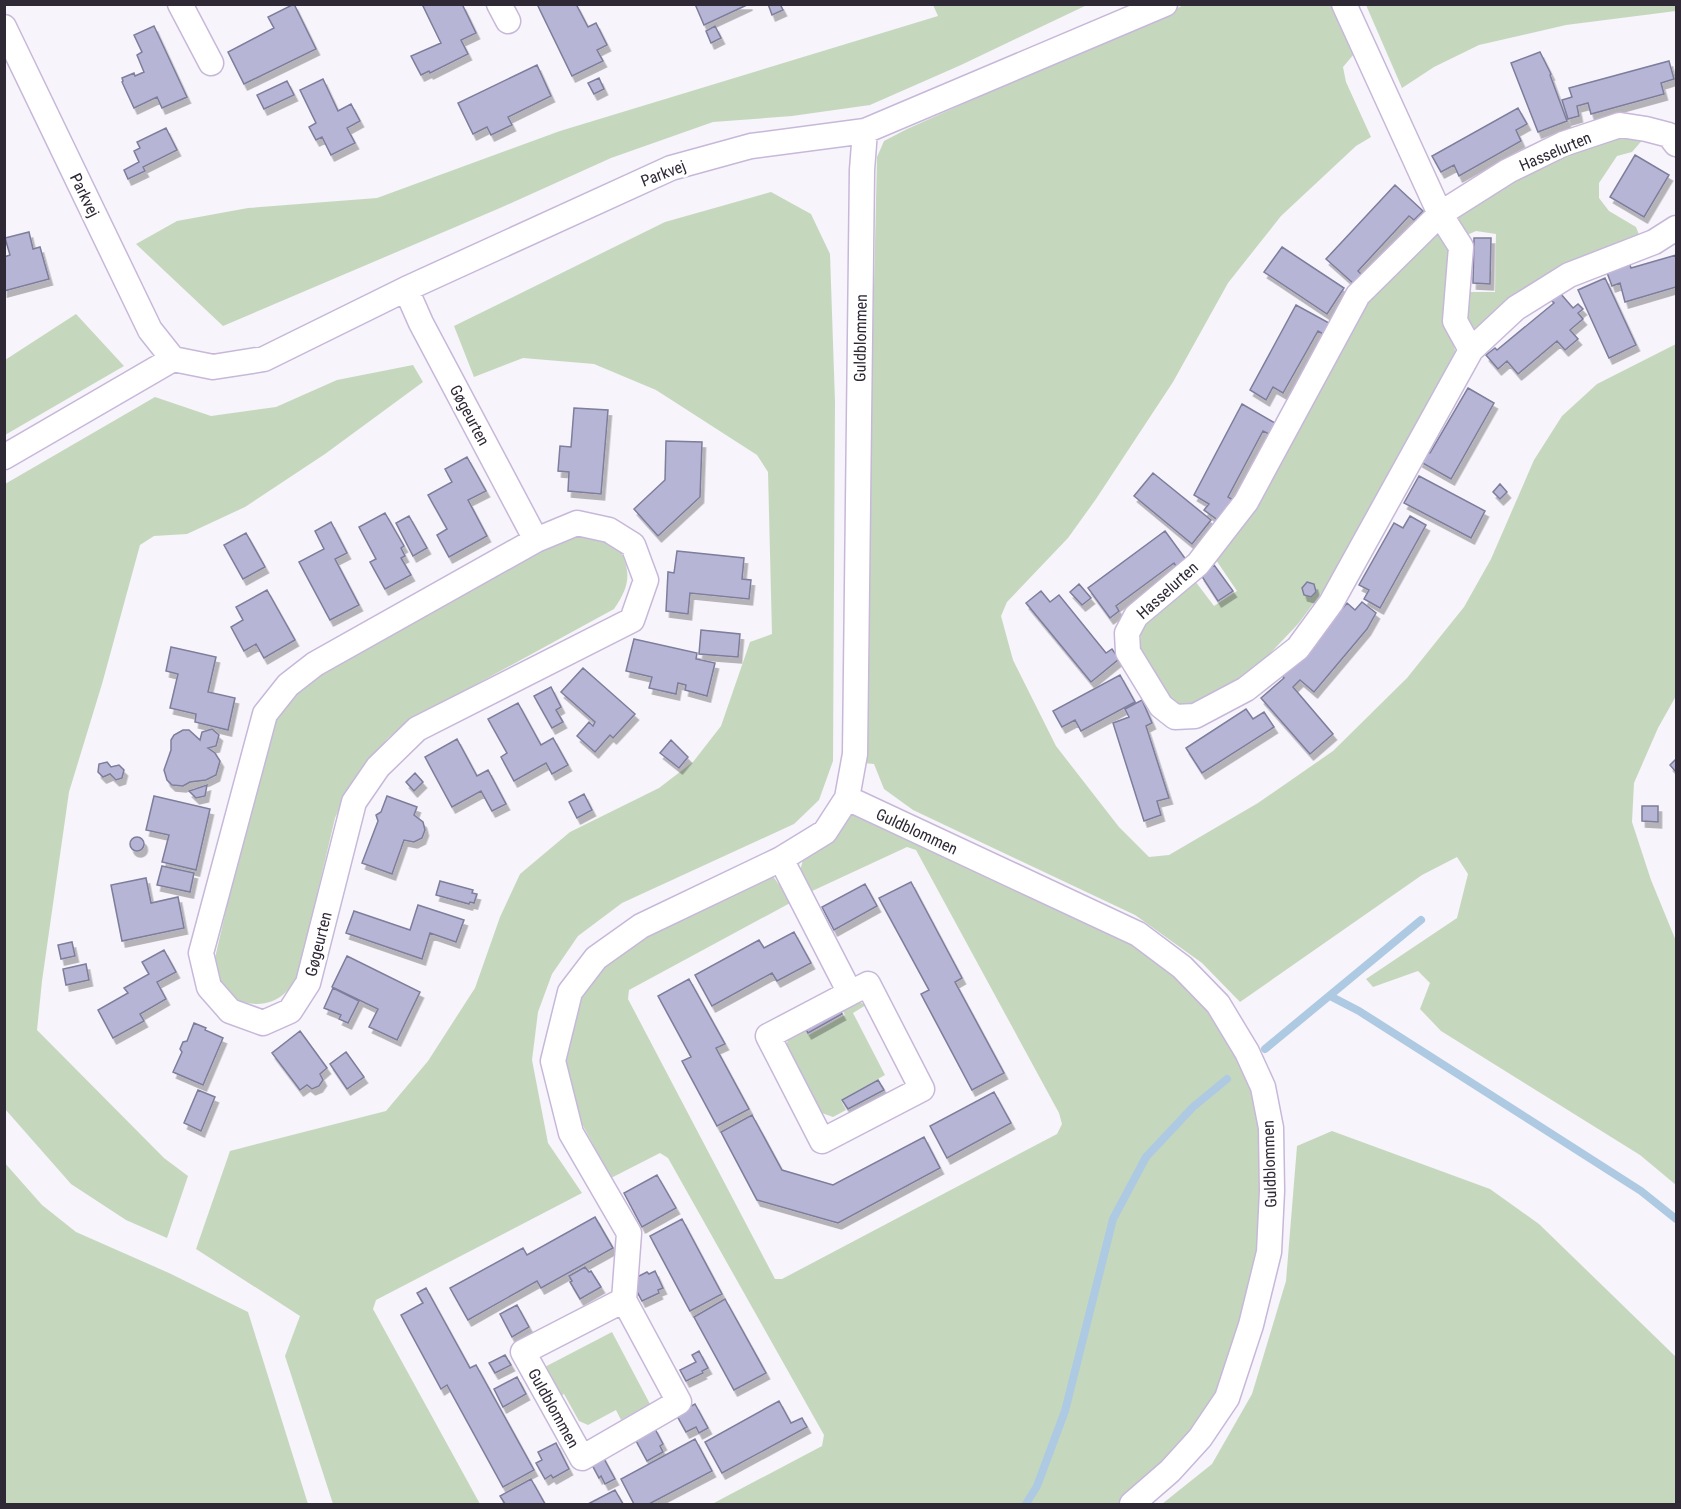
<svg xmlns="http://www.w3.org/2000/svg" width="1681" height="1509" viewBox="0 0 1681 1509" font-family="'Roboto Condensed',sans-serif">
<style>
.green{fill:#c5d8be}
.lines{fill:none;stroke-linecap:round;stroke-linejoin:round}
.stream{stroke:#aecae2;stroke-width:8}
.building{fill:#b6b5d5;stroke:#7d7d9c;stroke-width:1.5;filter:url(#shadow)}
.minor-casing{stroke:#c7b8d9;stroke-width:27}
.minor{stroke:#fff;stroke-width:24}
.labels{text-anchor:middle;stroke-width:6;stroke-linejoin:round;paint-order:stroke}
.street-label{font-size:16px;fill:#2f2936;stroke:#fff}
</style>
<defs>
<filter id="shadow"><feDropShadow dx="3.5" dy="6" stdDeviation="0" flood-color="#0004"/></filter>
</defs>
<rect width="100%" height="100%" fill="#f7f4fb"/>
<path class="green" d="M1676,4V11L1566,25L1479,45L1434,67L1402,88L1366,5Z
M933,5H1087L961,65L870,105L792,116L713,122L611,158L500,208L223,326L136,244L177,221L248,208L377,198L560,131L938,16Z
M1184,5H1331L1354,54L1343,67L1346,82L1371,137L1356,146L1281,216L1228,283L1173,382L1096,499L1068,538L1007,602L1001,616L1013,660L1056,746L1119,827L1149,857L1169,855L1258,803L1333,751L1407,678L1464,607L1491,559L1534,460L1562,416L1597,384L1676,344V696L1658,728L1634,783L1632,822L1651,880L1676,941V1185L1640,1155L1441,1031L1420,1009L1430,983L1418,971L1373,987L1366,979L1457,918L1468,874L1457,857L1422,875L1240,1002L1202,963L1135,915L913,810L884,789L874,764L863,763L877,157L884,141L907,129Z
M1631,135L1645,137L1632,152L1617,156L1599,183V198L1609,211L1636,227L1640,237L1475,333L1468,331L1466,308L1469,292H1495L1496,234L1476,231L1465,236L1458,220L1460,210L1520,171L1603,139Z
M771,192L811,214L830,254L835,402L833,761L819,800L794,824L622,903L578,936L552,974L538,1012L532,1060L548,1143L582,1193L376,1300L373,1309L480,1504H333L285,1356L300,1316L196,1249L230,1151L386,1111L428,1061L475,988L500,917L520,874L570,832L659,788L693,762L721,726L750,642L772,634L768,472L757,455L656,390L594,364L523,358L474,377L454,326L665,222Z
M1440,232L1452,249L1453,340L1456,356L1337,572L1298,624L1262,662L1236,684L1185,707L1169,700L1140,653L1141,632L1155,613L1195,581L1214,606L1237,591L1216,560L1253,508L1366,303Z
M76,314L124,366L5,435V360Z
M413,365L423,382L325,454L245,507L187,534L154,536L140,545L102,684L69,792L42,981L37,1030L164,1158L188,1176L167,1238L126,1220L71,1184L5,1109V484L155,397L211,416L276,407L337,380Z
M581,531L616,542C631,569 632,583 614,609L409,721L388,738L367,763L349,787L335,818L301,963C298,973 295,984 286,992C267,1012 230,1006 218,981C215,975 215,968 214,962L251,803L276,719L289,700L311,677L525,556Z
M850,814L863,815L1063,906L1154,955L1192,988L1233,1040L1260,1110L1261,1225L1249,1296L1224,1383L1208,1412L1155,1477L1120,1504H712L822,1446L824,1435L668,1158L660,1153L611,1178L582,1124L573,1097L563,1050L582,991L631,938L772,875L792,902L629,990L628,999L775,1279H782L1057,1134L1062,1124L1059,1113L916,850L907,847L810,892L800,871L804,856Z
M855,1000L866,1005L853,1013L885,1075L841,1100L846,1110L833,1117L819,1112L785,1049L790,1034L803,1026L809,1035L845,1015L840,1006Z
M1332,1131L1490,1189L1539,1224L1676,1357V1504H1162L1212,1464L1252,1394L1286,1281L1297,1146Z
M4,1162L42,1205L76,1232L169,1273L248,1312L308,1504H5Z
M612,1332L650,1404L621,1420L616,1410L588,1425L579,1421L564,1394L556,1398L539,1370Z"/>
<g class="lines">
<path class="stream" d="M1330,996L1359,1011L1641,1191L1676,1219
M1265,1049L1421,920
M1026,1504L1037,1486L1065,1411L1113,1219L1146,1157L1193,1107L1227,1079"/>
</g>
<path class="building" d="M294,4L316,49L244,84L228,52L274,28L268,17Z
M422,4H462L476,33L461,40L468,54L430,73L429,71L421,75L411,56L441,43Z
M537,4H576L588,27L596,23L607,45L597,50L603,61L572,76Z
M695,4H749L704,25Z
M768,4H780L783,10L772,15Z
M154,26L187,97L162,108L157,97L134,108L122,82L123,81L122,78L134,73L135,76L144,72L137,55L142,52L134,35Z
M715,26L721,38L711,43L706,31Z
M1540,52L1551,74L1550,75L1567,121L1538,132L1511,63Z
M1669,61L1674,79L1661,83L1664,94L1591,114L1588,103L1577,106L1579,116L1568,119L1562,100L1572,97L1569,88Z
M537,65L551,96L508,117L512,125L491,135L487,127L473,134L458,103Z
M599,78L604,89L594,94L588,83Z
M323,79L338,111L351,104L360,121L347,128L355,143L331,155L322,137L316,140L309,127L316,123L300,90Z
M287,81L294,95L264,109L257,95Z
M1518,108L1527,124L1516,130L1521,141L1459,176L1454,165L1441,172L1432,156Z
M166,128L177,150L143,167L145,171L128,179L124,170L139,162L134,151L140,148L137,142Z
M1635,155L1669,175L1644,217L1610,197Z
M1395,185L1423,211L1414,220L1409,216L1358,271L1362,275L1354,284L1326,259Z
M29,232L33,249L40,247L49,279L4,291V257L10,255L5,238Z
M1474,238H1491L1490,284L1473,283Z
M1282,247L1344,288L1327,314L1264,272Z
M1676,255V287L1625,302L1620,283L1612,286L1606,270L1629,262L1631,268Z
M1605,278L1636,345L1609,358L1578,290Z
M1560,293L1573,308L1578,304L1583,309L1578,313L1583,319L1570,330L1578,339L1565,350L1557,341L1518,374L1507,361L1498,369L1486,355L1495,348L1497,350L1554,303L1551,300Z
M1296,305L1329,323L1323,334L1318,331L1283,393L1273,387L1266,400L1250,390Z
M1468,388L1494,403L1451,479L1419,461L1425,450L1430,453Z
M1242,404L1275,423L1269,434L1263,431L1228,497L1233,500L1219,521L1204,510L1209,504L1194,495Z
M574,408L608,410L601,494L568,491L569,472L558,471L560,446L571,447Z
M666,441L702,442L700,497L658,536L634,509L665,480Z
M467,457L486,491L468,500L487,536L449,557L437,535L447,529L428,495L452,482L445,469Z
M1153,473L1211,520L1192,544L1134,496Z
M1419,476L1485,511L1471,538L1404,503Z
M1500,484L1507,492L1500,499L1493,492Z
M385,513L404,546L401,548L405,556L401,558L411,575L385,589L370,562L376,559L359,527Z
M409,516L427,548L413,556L396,523Z
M1410,516L1426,525L1380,608L1364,599L1369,590L1359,585L1394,523L1403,528Z
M331,522L347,553L335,559L359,605L330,620L299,562L324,549L315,531Z
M1165,531L1187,561L1177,568L1174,563L1116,606L1119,611L1110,618L1088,588Z
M246,533L265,567L243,579L224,545Z
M677,551L744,558L742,579L751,580L749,599L690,593L688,614L666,611L668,572L674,573Z
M1214,565L1233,591L1218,601L1201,575Z
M1307,582L1314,584L1316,592L1311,597L1304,595L1302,588Z
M1079,584L1091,598L1082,605L1070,592Z
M267,590L295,640L264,658L256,644L244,651L231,627L243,620L236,607Z
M1041,591L1050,602L1059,595L1106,653L1112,649L1119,659L1091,682L1026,603Z
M1362,602L1376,613L1367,629L1314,692L1300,680L1293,687L1333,734L1310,754L1261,698L1284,678L1280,673L1299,661L1347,603L1355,610Z
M701,630L740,634L738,657L699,654Z
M634,639L697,653L696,659L715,663L707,696L685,690L686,685L678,683L676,694L649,688L652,677L626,671Z
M171,647L216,657L208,692L235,698L228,730L195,722L196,714L170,708L178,674L166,671Z
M583,668L635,714L613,738L610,735L595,752L577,736L589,722L593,726L595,722L561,692Z
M1120,675L1135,702L1081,731L1075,720L1062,727L1053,711Z
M551,687L561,707L556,710L563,722L552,728L534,696Z
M1142,700L1152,723L1146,726L1169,798L1157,801L1161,815L1144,821L1113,723L1129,717L1125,709Z
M518,703L541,745L553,738L568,765L552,774L546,763L514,781L501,757L507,753L488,719Z
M1246,709L1253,719L1264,712L1274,727L1202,773L1186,748Z
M212,729L219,735L216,746L208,748L215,753L220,761L216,775L206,780L190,782L183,786L172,785L167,780L164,770L171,750V740L174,735L183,730H189L200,740L202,732Z
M457,739L477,776L488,770L506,804L492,811L481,791L452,807L425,757Z
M671,740L688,757L679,768L660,753Z
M1676,759V772L1670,765Z
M107,762L111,767L119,765L124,770L122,778L116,780L110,774L103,777L98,772L99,764Z
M415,773L423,782L414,791L406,782Z
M207,785L205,796L196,798L189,791Z
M584,794L592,810L577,818L569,802Z
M154,796L210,809L196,870L162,862L169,835L146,830Z
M387,796L417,807L414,815L423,822L425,830L422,838L414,842L404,840L392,874L362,863L378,821L376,815L381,812Z
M1642,806H1658V822L1642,821Z
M130 844a7 7 0 1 1 14 0a7 7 0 1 1-14 0Z
M162,866L194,873L190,892L157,885Z
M146,878L151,903L178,897L184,928L122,941L111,885Z
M440,881L473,890L472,893L477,894L474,903L470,902L469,904L436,895Z
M911,882L962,978L955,982L1004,1073L972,1090L921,994L929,990L879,898Z
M865,884L877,906L834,930L822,907Z
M418,905L464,920L456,942L430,933L422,959L346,933L354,911L410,930Z
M794,932L811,963L777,981L772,973L712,1006L695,975L759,940L764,948Z
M72,942L75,956L61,959L58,945Z
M164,950L176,972L157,982L166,999L140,1014L144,1021L113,1038L98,1010L128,993L124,988L149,974L142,962Z
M347,956L420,992L397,1040L369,1027L378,1009L332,987Z
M86,964L89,980L66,985L63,969Z
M689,979L725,1044L716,1048L749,1109L717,1126L682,1061L691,1057L658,996Z
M333,988L359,1001L348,1023L339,1019L341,1015L324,1008Z
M837,1005L842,1014L808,1033L803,1024Z
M194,1023L206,1028L205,1030L223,1038L203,1085L173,1072L182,1052L180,1049L183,1042L187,1041Z
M300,1031L327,1068L320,1074L323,1080L319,1086L312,1089L307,1085L300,1090L272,1053Z
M346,1052L364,1077L347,1089L330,1064Z
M878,1080L884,1090L848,1109L842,1100Z
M198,1090L215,1097L201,1131L184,1123Z
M994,1092L1011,1123L947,1158L930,1126Z
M752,1115L782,1170L833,1185L924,1137L940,1168L838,1223L757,1200L721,1132Z
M657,1175L676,1208L642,1227L624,1193Z
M595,1217L613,1248L541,1288L537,1281L468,1320L450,1288L523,1248L527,1255Z
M682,1219L722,1294L690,1311L650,1236Z
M585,1267L589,1272L591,1271L601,1287L580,1299L570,1282L572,1281L569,1276Z
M655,1271L663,1288L658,1290L659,1293L642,1301L631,1280L647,1272L649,1274Z
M426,1288L470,1368L476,1365L534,1470L503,1487L447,1385L441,1389L401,1315L423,1303L417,1293Z
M725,1299L766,1373L734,1390L694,1317Z
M517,1305L529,1327L512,1337L500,1314Z
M699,1351L708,1368L702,1371L703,1373L686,1381L680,1370L696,1362L692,1355Z
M505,1355L511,1365L495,1373L489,1363Z
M517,1377L526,1394L503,1407L494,1389Z
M779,1401L791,1423L802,1418L807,1427L722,1473L705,1442Z
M695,1404L708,1428L699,1433L696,1427L686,1432L676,1414Z
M654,1427L663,1444L660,1446L663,1452L647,1461L634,1437Z
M695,1439L712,1471L649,1504H634L621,1479Z
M556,1443L569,1469L553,1478L551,1475L545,1479L536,1463L542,1460L538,1452Z
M602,1455L615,1479L605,1484L601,1476L599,1478L590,1461Z
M531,1479L545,1504H505L500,1496Z
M615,1490L623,1504H588Z"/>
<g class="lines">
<defs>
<path id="minor" d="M180,4L211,63
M499,4L508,21
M1344,4L1440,214L1461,247L1455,321L1471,350
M4,27L150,330L173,359L213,367L264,359L406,289L671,168L751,146L865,131L1165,4
M1676,144L1669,135L1646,129L1620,125L1563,144L1508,171L1440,214L1358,295L1246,502L1198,564L1136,616L1127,633L1128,652L1161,706L1175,717L1195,716L1246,689L1298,648L1331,603L1471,350L1516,308L1569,275L1654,242L1676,228
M406,289L421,323L536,540L577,523L609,530L633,545L646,580L632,620L417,729L378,767L354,802L308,983L290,1011L263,1023L230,1011L209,987L201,953L265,714L288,685L315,664L536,540
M4,457L173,359
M847,798L1138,934L1182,967L1218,1004L1247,1052L1263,1087L1271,1128L1272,1191L1269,1252L1251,1325L1227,1398L1200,1438L1170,1471L1132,1504
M781,859L850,993L768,1036L822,1141L922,1089L868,984L850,993
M624,1300L679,1402L582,1458L523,1352L624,1300L629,1233L571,1133L553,1061L570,992L596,958L641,926L781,859L825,832L847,798L855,754L862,170L865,131"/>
</defs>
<use href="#minor" class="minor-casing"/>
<use href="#minor" class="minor"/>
</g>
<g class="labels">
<g class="street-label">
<text transform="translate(1555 151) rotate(-23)" y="6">Hasselurten</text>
<text transform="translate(663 173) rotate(-21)" y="6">Parkvej</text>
<text transform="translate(85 195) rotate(64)" y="6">Parkvej</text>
<text transform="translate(860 338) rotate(-89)" y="6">Guldblommen</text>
<text transform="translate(470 415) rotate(62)" y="6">Gøgeurten</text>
<text transform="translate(1167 590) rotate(-42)" y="6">Hasselurten</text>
<text transform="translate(917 831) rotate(25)" y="6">Guldblommen</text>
<text transform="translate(318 944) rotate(-76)" y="6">Gøgeurten</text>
<text transform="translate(1269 1164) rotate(-92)" y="6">Guldblommen</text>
<text transform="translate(554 1408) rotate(61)" y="6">Guldblommen</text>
</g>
</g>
<rect width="1681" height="1509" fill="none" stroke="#2f2936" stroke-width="12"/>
</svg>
